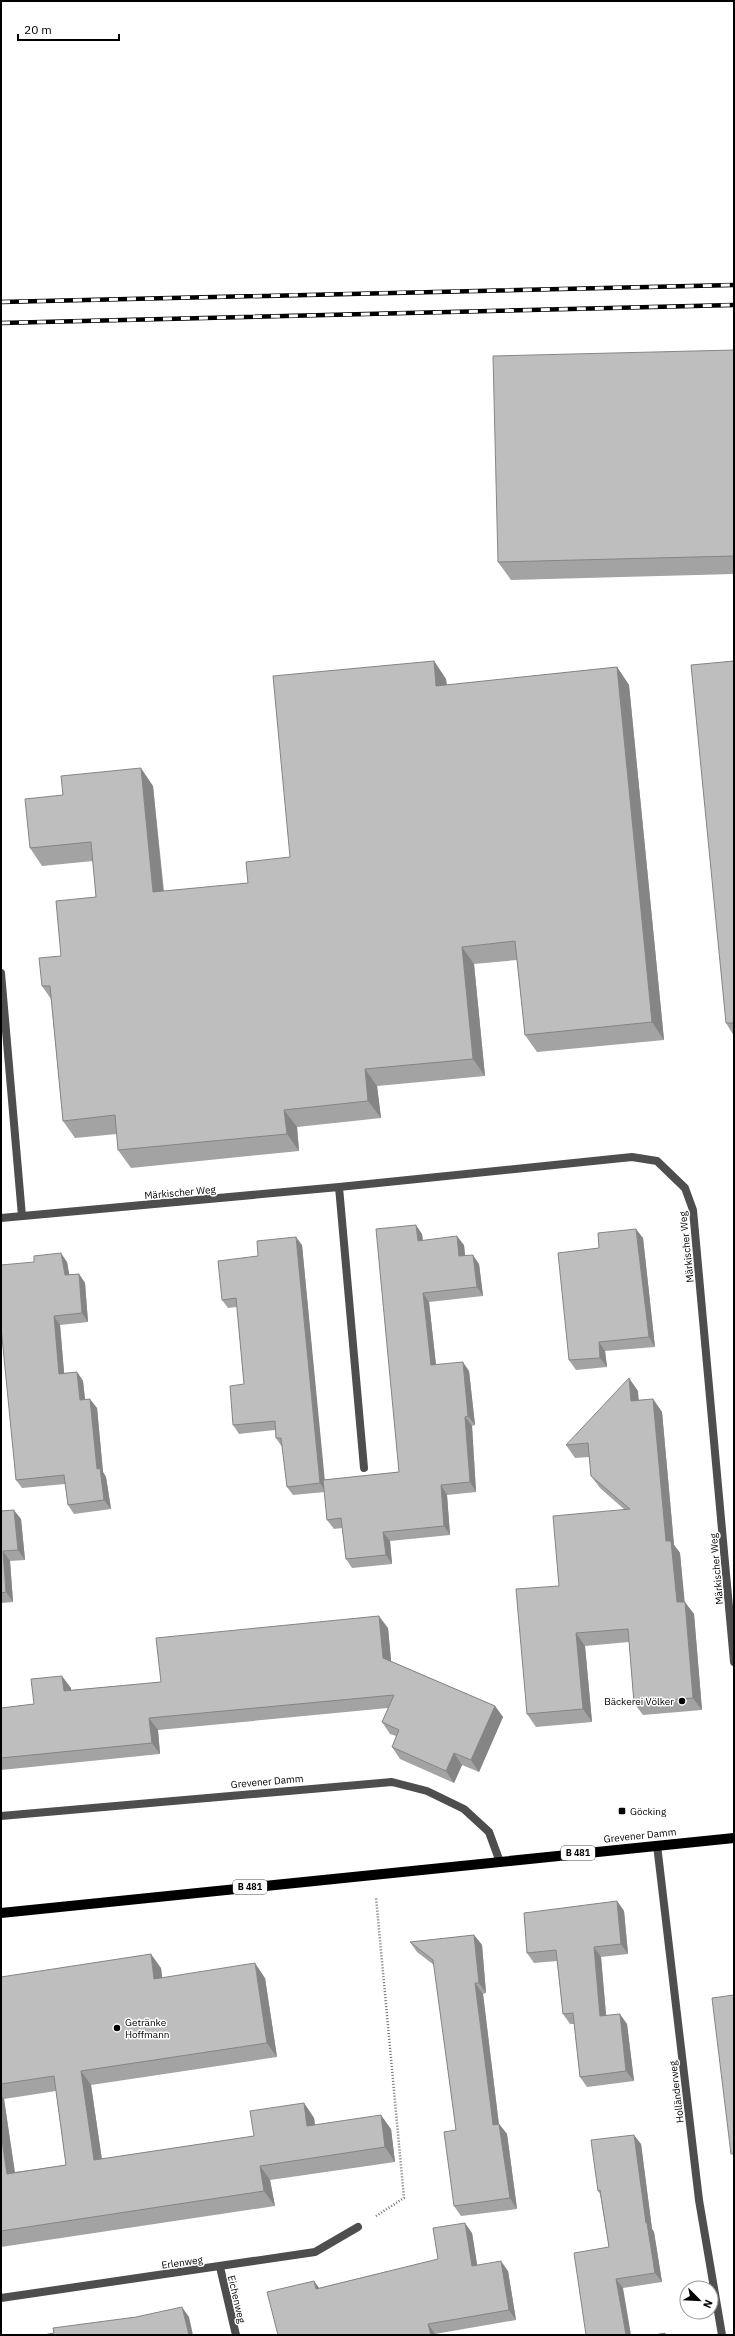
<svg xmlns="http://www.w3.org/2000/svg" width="735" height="2336" viewBox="0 0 735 2336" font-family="'IBM Plex Sans',sans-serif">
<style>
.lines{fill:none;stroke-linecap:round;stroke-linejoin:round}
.path{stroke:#707070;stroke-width:2.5;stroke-dasharray:1 2;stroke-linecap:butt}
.minor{stroke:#4e4e4e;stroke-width:8}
.primary{stroke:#000;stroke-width:10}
.rail-casing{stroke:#000;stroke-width:4.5}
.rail{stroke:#fff;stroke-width:3;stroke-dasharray:9;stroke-linecap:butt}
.wall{fill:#a3a3a3;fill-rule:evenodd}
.shaded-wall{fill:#858585}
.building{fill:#bebebe;stroke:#858585}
.poi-dot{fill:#000;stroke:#fff;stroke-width:1.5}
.labels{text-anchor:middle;stroke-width:3;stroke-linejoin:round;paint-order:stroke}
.shield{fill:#fff;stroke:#4c4c4c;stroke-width:1}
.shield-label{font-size:9px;font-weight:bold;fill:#000}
.street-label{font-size:10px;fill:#000;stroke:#fff}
.poi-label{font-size:10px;fill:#000;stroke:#fff;text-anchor:start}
</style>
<rect width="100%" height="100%" fill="#fff"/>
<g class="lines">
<path class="path" d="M376,2216L404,2198L376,1897"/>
<path class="minor" d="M1,973L22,1216
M339,1187L364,1468
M1,1218L339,1187L632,1157L657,1161L685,1188L693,1210L734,1662
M1,1816L392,1782L427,1791L464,1809L489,1832L500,1862
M657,1845L699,2200L722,2335
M220,2267L236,2335
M1,2298L315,2252L358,2227"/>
<path class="primary" d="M1,1913L734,1838"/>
<defs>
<path id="rail" d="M1,302L734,285
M1,323L734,305"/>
</defs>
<use href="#rail" class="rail-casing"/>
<use href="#rail" class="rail"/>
</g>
<path class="wall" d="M734,350V574L511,580L498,562Z
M434,661L446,679L447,685L617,667L629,685L664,1040L537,1052L525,1035L517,960L474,964L485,1076L377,1086L381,1118L297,1127L299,1151L131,1168L118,1150L117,1134L75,1138L63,1121L51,999L42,986L61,956L96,897L93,861L42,866L30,848L63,795L153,786L164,891L248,883L290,857Z
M734,661V1036L726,1023Z
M422,1234L423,1241L464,1245L465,1256L479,1264L483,1296L429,1302L436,1365L469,1371L475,1425L472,1426L476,1492L447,1495L450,1535L390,1541L392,1564L352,1568L346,1559L342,1528L334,1529L327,1520L325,1492L293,1495L287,1487L282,1447L276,1438L275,1430L239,1434L233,1425L244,1384L237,1307L228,1308L222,1300L258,1256L302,1245L324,1480L399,1472Z
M643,1238L655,1347L605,1351L607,1367L576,1370L569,1360L599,1248Z
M67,1262L69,1275L79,1274L85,1283L88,1322L60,1325L64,1373L77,1372L83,1381L85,1399L97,1408L103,1472L106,1477L111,1509L74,1514L68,1505L65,1484L22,1488L16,1480Z
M638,1391V1400L653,1399L662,1412L674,1545L680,1553L684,1602L694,1614L702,1710L643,1715L634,1703L629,1642L585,1646L592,1722L536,1727L527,1714L559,1586L625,1510L600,1488L591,1476L589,1457L575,1458L566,1445Z
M1,1511L21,1519L25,1560L10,1561L13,1602L1,1603Z
M388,1628L391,1661L495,1706L503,1717L479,1772L462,1765L454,1783L400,1759L392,1747L396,1736L390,1734L382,1722L388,1708L158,1730L160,1754L1,1770V1708L34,1704L71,1688V1690L161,1682Z
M617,1901L624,1911L628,1954L601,1957L606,2015L627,2024L634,2081L587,2087L580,2077L574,2024H570L563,2014L557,1961L534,1963L527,1953Z
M474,1935L482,1945L486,1993L483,1994L499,2124L507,2134L517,2209L461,2216L454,2206L456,2130L434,1965L417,1952L410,1942Z
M161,1968L162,1978H265L277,2057L91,2085L102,2159L254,2136L304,2103L314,2118L315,2125L391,2129L395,2162L270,2180L275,2206L1,2247V1977ZM56,2091L66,2165L15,2172L4,2099Z
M641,2144L652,2229L654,2232L662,2282L623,2288L586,2335L609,2247L600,2194L598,2191Z
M472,2233L477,2265L508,2271L516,2320L435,2334V2335H278L314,2281L319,2288L438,2259Z"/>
<path class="shaded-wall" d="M434,661L446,679L448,703L436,686Z
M617,667L629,685L664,1040L652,1022Z
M141,768L153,786L165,909L153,892Z
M462,947L474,964L485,1076L473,1059Z
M365,1069L377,1086L381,1118L368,1101Z
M284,1110L297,1127L299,1151L287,1134Z
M416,1225L422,1234L424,1251L418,1241Z
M636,1229L643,1238L655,1347L649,1337Z
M457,1236L464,1245L466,1265L459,1256Z
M296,1237L302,1245L326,1492L320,1483Z
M61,1253L67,1262L71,1284L65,1275Z
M473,1255L479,1264L483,1296L477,1287Z
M79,1274L85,1283L88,1322L82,1313Z
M423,1293L429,1302L437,1374L431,1365Z
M54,1316L60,1325L65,1383L59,1374Z
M599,1342L605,1351L607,1367L600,1358Z
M463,1362L469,1371L475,1425L468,1416Z
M77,1372L83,1381L86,1409L80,1400Z
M629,1378L638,1391L640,1413L631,1401Z
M90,1399L97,1408L103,1472L106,1477L111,1509L104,1500L97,1469Z
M653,1399L662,1412L674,1545L680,1553L686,1615L677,1602L666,1541Z
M465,1417L472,1426L476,1492L470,1482Z
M441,1485L447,1495L450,1535L444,1526Z
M14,1510L21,1519L25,1560L18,1550Z
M383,1532L390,1541L392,1564L386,1555Z
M3,1551L10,1561L13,1602L6,1592Z
M685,1602L694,1614L702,1710L693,1698Z
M379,1616L388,1628L392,1670L383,1658Z
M576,1633L585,1646L592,1722L583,1709Z
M62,1676L71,1688L72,1703L64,1691Z
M495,1706L503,1717L479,1772L471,1760Z
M149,1718L158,1730L160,1754L152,1743Z
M454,1753L462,1765L454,1783L446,1771Z
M617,1901L624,1911L628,1954L621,1944Z
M474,1935L482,1945L486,1993L479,1983Z
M594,1947L601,1957L607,2026L600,2016Z
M151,1954L161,1968L164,1993L154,1979Z
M255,1963L265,1978L277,2057L267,2043Z
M475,1983L483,1994L499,2126L493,2125L492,2116Z
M620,2014L627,2024L634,2081L626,2071Z
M81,2071L91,2085L104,2175L94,2160Z
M1,2095L4,2099L17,2188L7,2174L1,2133Z
M304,2103L314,2118L317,2140L307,2126Z
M381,2115L391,2129L395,2162L385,2147Z
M499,2124L507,2134L517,2209L510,2198Z
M634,2135L641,2144L652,2229L654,2232L662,2282L655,2273L646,2223Z
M260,2166L270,2180L275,2206L264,2191Z
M465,2223L472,2233L479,2276L472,2266Z
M501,2261L508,2271L516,2320L509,2310Z
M616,2279L623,2288L631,2335H626Z
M314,2281L321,2291L316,2289Z
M182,2307L189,2317L193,2335H189Z
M428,2324L435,2334V2335H431Z"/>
<path class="building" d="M734,350V556L498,562L493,356Z
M434,661L436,686L617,667L652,1022L525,1035L515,941L462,947L473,1059L365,1069L368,1101L284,1110L287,1134L118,1150L115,1115L63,1121L50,986H42L39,958L61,956L56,901L96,897L91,842L30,848L25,799L63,795L61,776L141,768L153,892L248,883L246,862L290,857L273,676Z
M734,661V1023H726L691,665Z
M416,1225L418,1241L457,1236L459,1256L473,1255L477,1287L423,1293L431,1365L463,1362L468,1416L465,1417L470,1482L441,1485L444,1526L383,1532L386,1555L346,1559L341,1518L327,1520L323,1480L399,1472L376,1229Z
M636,1229L649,1337L599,1342L600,1358L569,1360L558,1253L599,1248L598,1233Z
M296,1237L320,1483L287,1487L281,1438H276L275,1421L233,1425L230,1386L244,1384L236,1298L222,1300L218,1261L258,1256L257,1241Z
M61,1253L65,1275L79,1274L82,1313L54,1316L59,1374L77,1372L80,1400L90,1399L97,1469L100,1468L104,1500L68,1505L64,1475L16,1480L1,1327V1265L34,1262V1256Z
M629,1378L631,1401L653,1399L666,1541H671L677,1602H685L693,1698L634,1703L628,1629L576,1633L583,1709L527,1714L516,1589L559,1586L553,1516L630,1509L591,1476L588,1443L566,1445Z
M14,1510L18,1550L3,1551L6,1592L1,1593V1511Z
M379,1616L383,1658L495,1706L471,1760L454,1753L446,1771L392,1747L399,1730L382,1722L394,1695L149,1718L152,1743L1,1758V1708L34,1704L31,1679L62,1676L64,1691L161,1682L156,1638Z
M617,1901L621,1944L594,1947L600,2016L620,2014L626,2071L580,2077L573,2013L563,2014L556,1950L527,1953L524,1913Z
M474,1935L479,1983H475L492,2116L493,2125L499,2124L510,2198L454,2206L444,2132L456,2130L433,1960L410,1942Z
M151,1954L154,1979L255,1963L267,2043L81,2071L94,2160L254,2136L250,2111L304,2103L307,2126L381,2115L385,2147L260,2166L264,2191L1,2231V2133L7,2174L66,2165L54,2076L1,2084V1977Z
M734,1995V2154H731L712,1998Z
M634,2135L646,2223H647L655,2273L616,2279L626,2335H586L574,2253L609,2247L600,2190L598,2191L591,2140Z
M465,2223L472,2266L501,2261L509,2310L428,2324L431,2335H278L267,2292L314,2281L316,2289L438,2259L433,2228Z
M182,2307L189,2335H43L54,2333L53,2328L136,2317Z
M665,2333V2335H654Z"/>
<g class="poi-dot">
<circle cx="682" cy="1701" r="4"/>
<rect x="618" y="1807" width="8" height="8" rx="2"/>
<circle cx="117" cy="2028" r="4"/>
</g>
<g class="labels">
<g class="shield">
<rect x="561" y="1846" width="34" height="14" rx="3"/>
<rect x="233" y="1880" width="34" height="14" rx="3"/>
</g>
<g class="shield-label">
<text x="578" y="1856">B 481</text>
<text x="250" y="1890">B 481</text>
</g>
<g class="street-label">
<text transform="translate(180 1192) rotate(-5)" y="4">Märkischer Weg</text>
<text transform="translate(686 1247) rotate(-96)" y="4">Märkischer Weg</text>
<text transform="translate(716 1569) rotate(-95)" y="4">Märkischer Weg</text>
<text transform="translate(267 1781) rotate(-5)" y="4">Grevener Damm</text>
<text transform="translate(640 1835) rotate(-6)" y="4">Grevener Damm</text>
<text transform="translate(676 2092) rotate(-97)" y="4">Holländerweg</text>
<text transform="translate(182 2262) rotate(-8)" y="4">Erlenweg</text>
<text transform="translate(237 2299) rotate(77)" y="4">Eichenweg</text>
</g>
<g class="poi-label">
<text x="674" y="1705" text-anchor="end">Bäckerei Völker</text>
<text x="630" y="1815">Göcking</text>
<text x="125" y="2026">Getränke<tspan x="125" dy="12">Hoffmann</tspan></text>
</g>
</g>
<rect width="735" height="2336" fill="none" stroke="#000000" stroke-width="4"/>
<g transform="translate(699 2300) rotate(114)"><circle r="19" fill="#ffffff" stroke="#999999"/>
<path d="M0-3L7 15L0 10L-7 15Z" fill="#000000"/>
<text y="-6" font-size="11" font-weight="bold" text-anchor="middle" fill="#000000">N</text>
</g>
<path d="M18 34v6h101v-6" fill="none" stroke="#000000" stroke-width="2"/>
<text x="24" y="34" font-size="12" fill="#000000" stroke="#ffffff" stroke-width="3" paint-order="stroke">20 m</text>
</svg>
